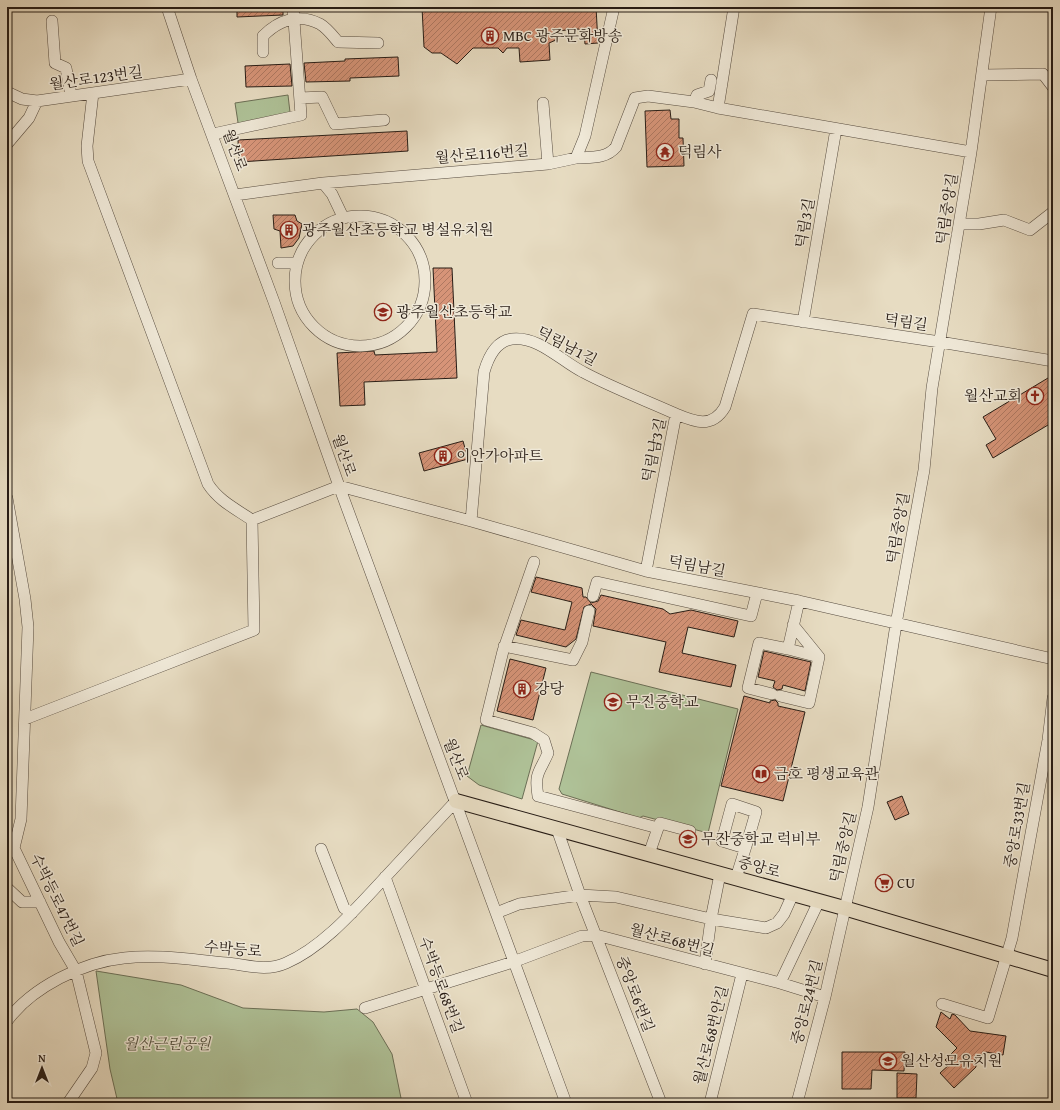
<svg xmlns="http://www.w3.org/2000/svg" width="1060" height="1110" viewBox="0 0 1060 1110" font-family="'Gentium Book Plus','Noto Serif KR',serif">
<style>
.green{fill:#afc298;stroke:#6b6f56}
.building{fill:url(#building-hatch);stroke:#271c15}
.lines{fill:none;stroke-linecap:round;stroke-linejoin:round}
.minor-casing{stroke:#574c40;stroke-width:12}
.major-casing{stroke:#271c15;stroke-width:16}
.minor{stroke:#efe8d7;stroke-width:11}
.major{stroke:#e7dcc2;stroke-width:14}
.labels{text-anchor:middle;stroke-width:3;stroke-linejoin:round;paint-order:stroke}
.poi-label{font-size:15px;fill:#271c15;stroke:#efe8d7;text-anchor:start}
.street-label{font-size:15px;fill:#271c15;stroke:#efe8d7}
.park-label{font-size:15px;font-style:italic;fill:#504e3c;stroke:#efe8d7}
</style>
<defs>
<pattern id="building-hatch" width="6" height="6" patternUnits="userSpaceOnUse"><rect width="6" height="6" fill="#d69478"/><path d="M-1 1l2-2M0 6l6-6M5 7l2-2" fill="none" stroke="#ae7861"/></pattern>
</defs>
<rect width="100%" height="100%" fill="#e7dcc2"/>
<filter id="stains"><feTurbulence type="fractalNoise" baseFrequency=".005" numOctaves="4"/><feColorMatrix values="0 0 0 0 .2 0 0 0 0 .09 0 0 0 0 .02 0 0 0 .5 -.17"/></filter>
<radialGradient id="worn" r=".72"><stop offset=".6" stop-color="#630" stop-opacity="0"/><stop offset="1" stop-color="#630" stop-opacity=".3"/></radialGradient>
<path class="green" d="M288,95L291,121L239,129L235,103Z
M591,672L738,709L708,833L643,816L639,818L562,794L559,789Z
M481,725L538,741L522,799L479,785L467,776Z
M96,971L181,985L243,1008L324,1012L357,1009L373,1022L392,1054L402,1103H118L110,1069Z"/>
<path class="building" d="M237,7H283V15L237,17Z
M422,7H554V9L596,7L598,43L585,44L584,32H579V29L556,31V40L549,43L550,60L520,62L519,48H507L503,53L498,48H473L457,64L441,53H432L424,47Z
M398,57L399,76L350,78V81L306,82L304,63L345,61V59Z
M290,64L292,86L246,87L245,66Z
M670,110L671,119H679V138H683L684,166L647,167L645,111Z
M407,131L408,151L239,162L238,140Z
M273,215H295L297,221L302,224L299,238L293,246L281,248L280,231L274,229Z
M433,268H452L457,378L364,382L365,405L340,406L337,353L374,351L375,355L437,352Z
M1053,375V422L993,458L986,445L996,439L983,417Z
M463,441L468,459L424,471L419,453Z
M536,577L582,588L583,597H586L591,603L598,601L601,595L663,609L670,614L691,610L738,621L734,637L688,627L682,653L736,665L731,687L659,672L666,642L593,626L596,609L591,604L584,607L576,639L566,647L516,635L521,620L565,630L572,602L531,592Z
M764,651L811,662L805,691L783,685L782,689L777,690L773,687L775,681L758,677Z
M510,659L546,668L533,720L497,711Z
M744,696L770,703V701L775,700L778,703V706L805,712L783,801L721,786Z
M902,796L909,814L895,820L887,802Z
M941,1012L950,1019L952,1014L955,1015L970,1031L1006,1036L1003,1055L986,1052L975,1059L976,1067L954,1088L940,1073L950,1064L945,1060L957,1048L936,1027Z
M842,1052H905L904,1071L872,1070L871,1089H842Z
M897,1073L917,1074L916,1098H897Z"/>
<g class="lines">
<defs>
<path id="minor" d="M167,7L191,79L274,302L339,486L566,1103
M734,7L718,108L971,152L991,7
M52,21L55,63L66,68L71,96
M263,52V36C279,20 299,13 320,24C327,28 333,36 338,42L378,43
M982,75L1043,74L1053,87
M7,92L22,99L37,101L191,79
M93,93L87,146L88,161L208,484C219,501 236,509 252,520
M300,98L322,97L335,124L384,120
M694,102L718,108
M543,103L548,164
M213,134L301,115L293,7
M7,144L29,118L37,101
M576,158C591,157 606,159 616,147L635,98L648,96L694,102L697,95L709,91L711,80
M323,183L332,194L343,217
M235,195L323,183L548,164L576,158L585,136L614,7
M295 281a65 65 0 1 1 130 0a65 65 0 1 1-130 0Z
M960,224H979L1004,220L1030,230L1053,212
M278,263H297
M803,322L836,129
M7,498L25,599L28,627L21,819L14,848
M252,520L339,486L471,521L646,571L799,601L1053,659
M471,521L484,372C488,358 495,341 512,339C539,336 561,361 583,372C613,388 645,400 676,414
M534,562L503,651L486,720L533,733L544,740L548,753C540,772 534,772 538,796L658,828L649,854
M646,571L676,414C695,422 712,429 725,407L753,314L940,342L1053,361
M593,596L597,582L751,616L757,593
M793,625L819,657
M504,646L573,660L582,642L589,611
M772,694L748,688L759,643L788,649L799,601
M780,696L809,703L819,657L788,649
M25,719L254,630L252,520
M658,828L660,823L690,831
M557,829L580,895L661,1103
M8,848H14L59,942L76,971L96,1053L92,1068L68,1103
M321,849L344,908L352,913
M385,877L467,1103
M736,878C743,856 750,834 756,812L732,804L722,841L745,848
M7,888L22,902H40
M496,913L519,904L580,895L616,897L711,919L766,928L777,923L784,914L793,894
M705,964L711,919L720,874
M780,983L819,901
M942,1004L988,1018L1012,938L1048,740L1053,698
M365,1008L513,962L582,936L596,935L780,983L825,997
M7,1021C32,987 83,962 124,958C157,954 193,960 227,963C247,965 266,972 286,963C321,948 352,913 378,885C404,857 430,829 456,801
M710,1103L742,974
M797,1103L825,997L868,807L896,624L924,470L932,388L971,152
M1053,1103V1102"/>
<path id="major" d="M456,801L844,908L1053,970"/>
</defs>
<use href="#minor" class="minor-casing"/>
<use href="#major" class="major-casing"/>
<use href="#minor" class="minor"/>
<use href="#major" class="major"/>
</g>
<defs>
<symbol id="building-ring" viewBox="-11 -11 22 22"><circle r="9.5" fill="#efe8d7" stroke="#8f2418" stroke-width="1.5"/><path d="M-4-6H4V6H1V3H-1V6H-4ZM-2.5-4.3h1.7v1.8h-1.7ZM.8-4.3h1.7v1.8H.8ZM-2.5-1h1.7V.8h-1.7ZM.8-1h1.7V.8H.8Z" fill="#8f2418"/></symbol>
<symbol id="temple-ring" viewBox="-11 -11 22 22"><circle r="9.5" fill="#efe8d7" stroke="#8f2418" stroke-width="1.5"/><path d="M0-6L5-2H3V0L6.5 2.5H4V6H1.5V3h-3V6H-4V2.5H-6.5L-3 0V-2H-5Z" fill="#8f2418"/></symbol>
<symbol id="school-ring" viewBox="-11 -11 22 22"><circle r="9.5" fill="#efe8d7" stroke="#8f2418" stroke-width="1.5"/><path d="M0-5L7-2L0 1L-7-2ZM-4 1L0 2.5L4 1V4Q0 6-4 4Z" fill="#8f2418"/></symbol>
<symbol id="church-ring" viewBox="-11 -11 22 22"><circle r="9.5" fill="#efe8d7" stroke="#8f2418" stroke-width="1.5"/><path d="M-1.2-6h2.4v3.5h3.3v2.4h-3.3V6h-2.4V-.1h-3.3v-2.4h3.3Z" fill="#8f2418"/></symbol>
<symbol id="library-ring" viewBox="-11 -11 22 22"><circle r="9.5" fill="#efe8d7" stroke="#8f2418" stroke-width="1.5"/><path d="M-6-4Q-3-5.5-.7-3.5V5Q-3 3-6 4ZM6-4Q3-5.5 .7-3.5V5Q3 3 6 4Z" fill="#8f2418"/></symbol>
<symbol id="supermarket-ring" viewBox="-11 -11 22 22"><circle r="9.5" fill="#efe8d7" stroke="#8f2418" stroke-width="1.5"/><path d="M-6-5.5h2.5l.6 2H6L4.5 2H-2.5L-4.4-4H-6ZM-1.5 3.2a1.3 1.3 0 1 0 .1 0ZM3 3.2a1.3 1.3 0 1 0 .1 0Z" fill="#8f2418"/></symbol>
</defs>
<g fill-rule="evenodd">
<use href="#building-ring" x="480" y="26" width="20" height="20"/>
<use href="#temple-ring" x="655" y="142" width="20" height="20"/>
<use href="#building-ring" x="279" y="220" width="20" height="20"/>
<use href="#school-ring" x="373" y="302" width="20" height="20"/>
<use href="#church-ring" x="1025" y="386" width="20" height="20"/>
<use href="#building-ring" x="433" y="446" width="20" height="20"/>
<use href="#building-ring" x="512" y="679" width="20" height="20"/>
<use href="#school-ring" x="603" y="692" width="20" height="20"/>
<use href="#library-ring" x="751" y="764" width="20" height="20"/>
<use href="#school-ring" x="678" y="829" width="20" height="20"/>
<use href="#supermarket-ring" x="874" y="873" width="20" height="20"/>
<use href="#school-ring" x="878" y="1051" width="20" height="20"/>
</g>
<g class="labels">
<g class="poi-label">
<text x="503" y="41">MBC 광주문화방송</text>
<text x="678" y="157">덕림사</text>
<text x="302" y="235">광주월산초등학교 병설유치원</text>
<text x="396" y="317">광주월산초등학교</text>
<text x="1022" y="401" text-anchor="end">월산교회</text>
<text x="456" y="461">이안가아파트</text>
<text x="535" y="694">강당</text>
<text x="626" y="707">무진중학교</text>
<text x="774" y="779">금호 평생교육관</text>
<text x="701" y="844">무잔중학교 럭비부</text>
<text x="897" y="888">CU</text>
<text x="901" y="1066">월산성모유치원</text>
</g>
<g class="street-label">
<text transform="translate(96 78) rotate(-8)" y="5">월산로123번길</text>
<text transform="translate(235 150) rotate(70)" y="5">월산로</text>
<text transform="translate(482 154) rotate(-5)" y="5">월산로116번길</text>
<text transform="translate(947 209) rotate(-81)" y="5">덕림중앙길</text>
<text transform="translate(805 223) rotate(-80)" y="5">덕림3길</text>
<text transform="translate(906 322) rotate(8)" y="5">덕림길</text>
<text transform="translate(567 346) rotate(28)" y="5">덕림남1길</text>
<text transform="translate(654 450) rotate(-78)" y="5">덕림남3길</text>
<text transform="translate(344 455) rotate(71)" y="5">월산로</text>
<text transform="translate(898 528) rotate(-80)" y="5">덕림중앙길</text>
<text transform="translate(697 566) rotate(11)" y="5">덕림남길</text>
<text transform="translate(456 759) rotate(69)" y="5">월산로</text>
<text transform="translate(1017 825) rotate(-80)" y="5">중앙로33번길</text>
<text transform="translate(843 847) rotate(-77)" y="5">덕림중앙길</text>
<text transform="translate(759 867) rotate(15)" y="5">중앙로</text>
<text transform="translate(57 900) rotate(64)" y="5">수박등로47번길</text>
<text transform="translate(672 940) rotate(15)" y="5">월산로68번길</text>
<text transform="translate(233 949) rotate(5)" y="5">수박등로</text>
<text transform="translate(441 985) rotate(70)" y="5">수박등로68번길</text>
<text transform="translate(635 994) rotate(69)" y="5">중앙로6번길</text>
<text transform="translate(807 1002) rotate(-76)" y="5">중앙로24번길</text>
<text transform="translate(711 1035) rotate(-76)" y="5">월산로68번안길</text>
</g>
<g class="park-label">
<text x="167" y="1049">월산근린공원</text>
</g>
</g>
<rect width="1060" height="1110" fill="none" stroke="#e7dcc2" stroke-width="24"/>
<rect x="8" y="8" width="1044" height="1094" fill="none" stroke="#271c15" stroke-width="2"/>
<rect x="12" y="12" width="1036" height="1086" fill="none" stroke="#271c15"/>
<g transform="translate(42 1068)" stroke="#efe8d7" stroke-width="3" paint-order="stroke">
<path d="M0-3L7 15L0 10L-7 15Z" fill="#271c15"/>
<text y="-6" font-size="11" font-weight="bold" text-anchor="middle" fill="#271c15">N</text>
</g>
<rect width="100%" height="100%" filter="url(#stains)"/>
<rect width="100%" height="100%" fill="url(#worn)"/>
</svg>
